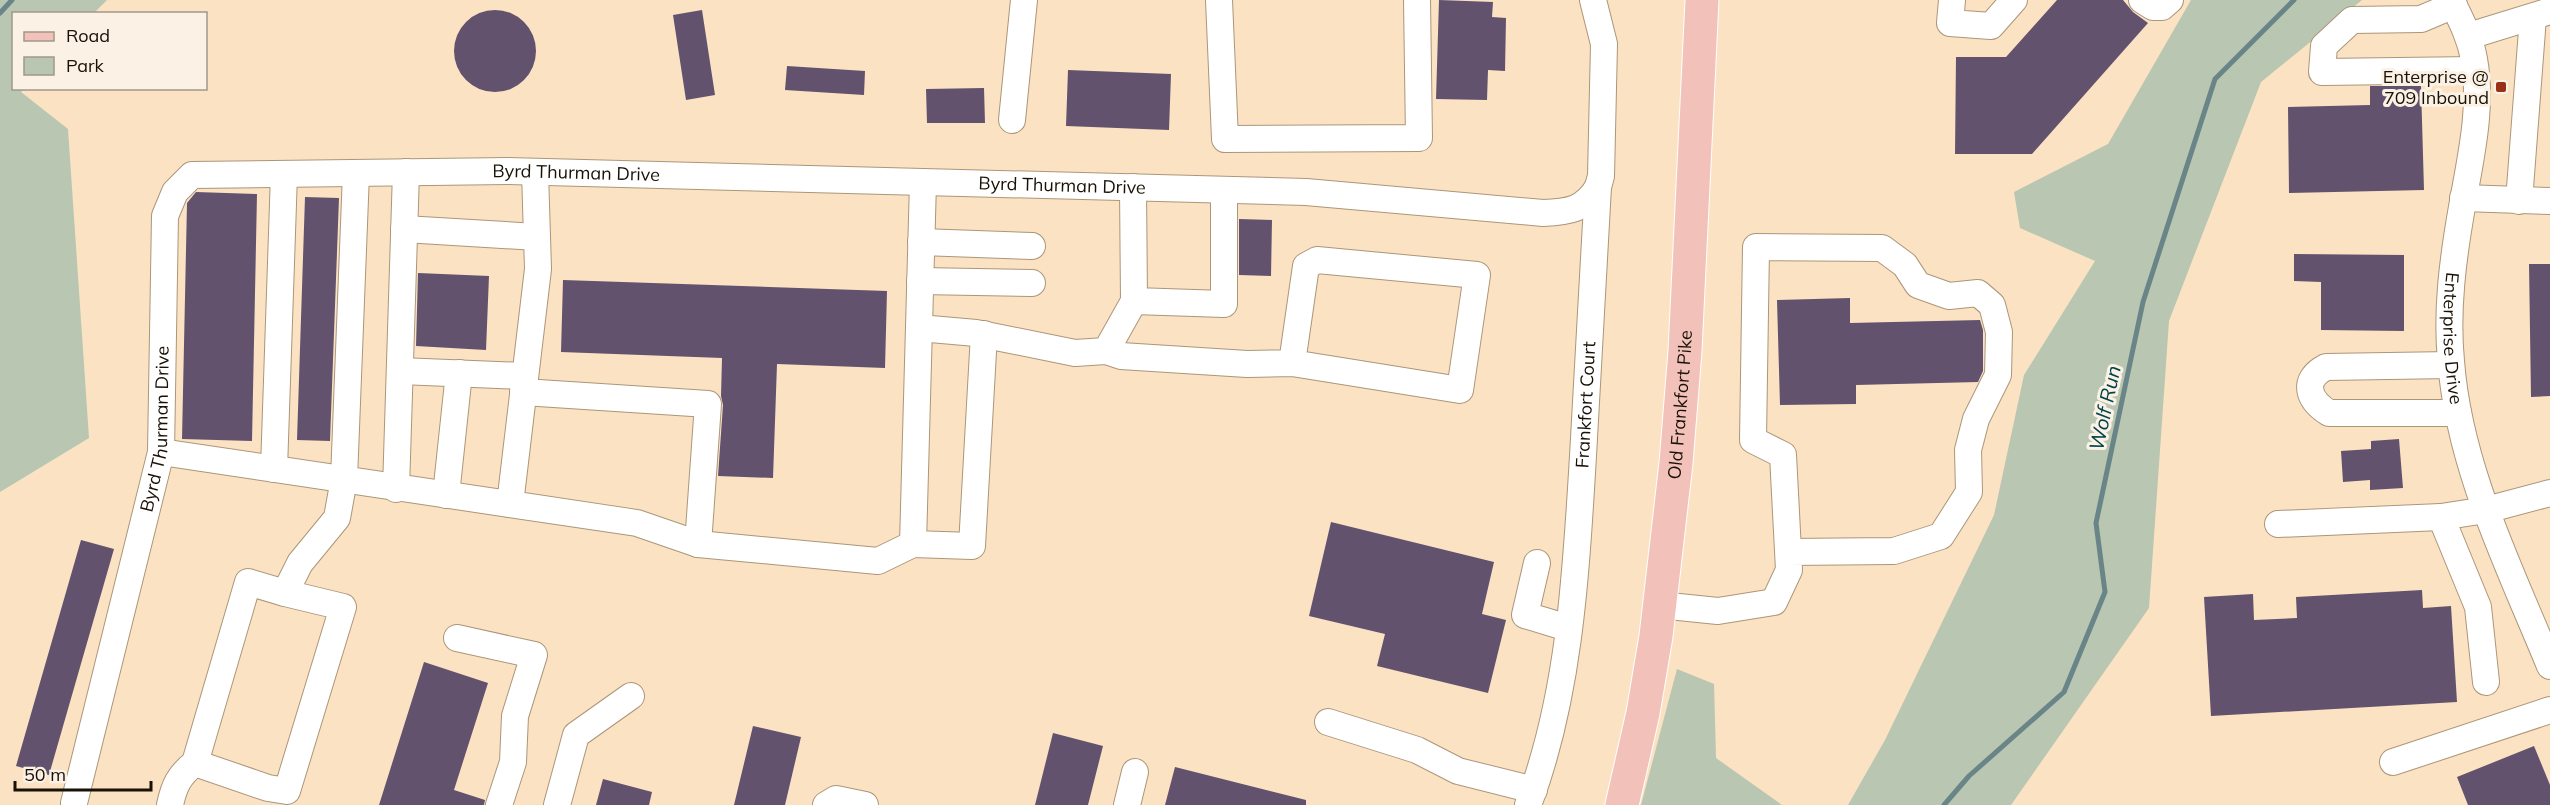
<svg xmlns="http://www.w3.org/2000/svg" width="2550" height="805" viewBox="0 0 2550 805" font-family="Mulish,sans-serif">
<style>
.green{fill:#b9c6b2}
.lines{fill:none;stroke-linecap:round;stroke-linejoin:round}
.stream{stroke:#6a8588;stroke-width:5}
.building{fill:#62526e}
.minor-casing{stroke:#ac9679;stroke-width:28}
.major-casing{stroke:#fff;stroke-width:35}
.minor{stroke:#fff;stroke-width:26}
.major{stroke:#f2c2ba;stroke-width:33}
.poi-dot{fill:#993117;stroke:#fbf2e5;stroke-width:2}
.labels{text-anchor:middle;stroke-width:6;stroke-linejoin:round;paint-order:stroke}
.poi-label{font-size:18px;fill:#191106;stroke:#fbf2e5;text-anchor:end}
.street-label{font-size:18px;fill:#191106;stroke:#fbf2e5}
.water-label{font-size:20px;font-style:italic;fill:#00424b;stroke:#fbf2e5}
</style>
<rect width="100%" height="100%" fill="#fae2c3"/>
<path class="green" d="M0,0H107L94,13L14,14V88L24,89L21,92L68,129L89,438L0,492Z
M2191,0H2362L2261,82L2169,321L2149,608L2011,805H1848L1885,740L1994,515L2024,375L2095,261L2020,228L2014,192L2108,144Z
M1677,669L1714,684L1716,758L1782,805H1641Z"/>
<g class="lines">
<path class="stream" d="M0,13L12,0
M1944,805L1969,776L2064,692L2105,592L2096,523L2143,302L2215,79L2294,0"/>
</g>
<path class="building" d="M1439,0L1493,2L1492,17L1506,18L1505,71L1488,70L1487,100L1436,99Z
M2057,0H2123L2133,12L2148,23L2032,154H1955L1956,57H2006Z
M454 51a41 41 0 1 1 82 0a41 41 0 1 1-82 0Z
M702,10L715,95L686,100L673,15Z
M787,66L865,71L864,95L785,90Z
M1068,70L1171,74L1169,130L1066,126Z
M2370,86H2421L2424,190L2289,193L2288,107L2370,105Z
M984,88L985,123H927L926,89Z
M196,192L257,194L252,441L182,439L187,203Z
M305,197L339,198L330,441L297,440Z
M1239,219L1272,220L1271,276L1239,275Z
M2294,254L2404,255V331L2321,330V282L2294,281Z
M2529,264H2550V396L2531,397Z
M418,273L489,276L486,350L416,346Z
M563,280L887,291L885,368L777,364L773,478L718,476L723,405L721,396L722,358L561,352Z
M1850,298V323L1980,320L1983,330V371L1978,382L1856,385V404L1780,405L1777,300Z
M2399,439L2403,488L2370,490V480L2343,482L2341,451L2371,449V441Z
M1331,522L1494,562L1482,614L1506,620L1488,693L1377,666L1385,634L1309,616Z
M81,540L114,549L49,775L16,766Z
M2422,590L2423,608L2451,606L2457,702L2211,716L2204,597L2253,594L2254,620L2297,618L2296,597Z
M424,662L488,683L454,790L485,800L484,805H379Z
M753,726L801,737L785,805H734Z
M1053,733L1103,746L1088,805H1035Z
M2534,746L2550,785V805H2468L2457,777Z
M1175,767L1306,800V805H1165Z
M603,779L652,792L649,805H596Z"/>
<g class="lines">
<defs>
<g id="minor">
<path d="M1219,0L1225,139L1419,138L1417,0"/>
<path d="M1952,0L1950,23L1991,26L2014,0"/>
<path d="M2142,0L2153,7H2162L2170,0"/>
<path id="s1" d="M2451,0C2461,20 2470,37 2474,59C2483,108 2470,160 2462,207C2453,258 2446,310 2451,361C2459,468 2510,568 2550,666"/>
<path d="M2454,5L2421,19L2352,20L2324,46L2322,72L2475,70"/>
<path d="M2469,36L2550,11"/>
<path d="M1012,120L1024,0"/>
<path d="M1133,187L1134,301L1224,304V190"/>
<path d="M2463,198L2550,201"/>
<path d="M2519,201L2533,17"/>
<path d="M404,229L537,237"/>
<path d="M921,242L1032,246"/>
<path d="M920,281L1032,283"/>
<path d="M919,328L976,333L1075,353L1106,351L1134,301"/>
<path d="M1106,351L1121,356L1247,364L1292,363L1460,390L1477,275L1317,260L1306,266L1292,363"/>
<path d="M2451,365L2326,367C2301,380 2308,400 2329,413H2458"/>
<path d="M400,371L525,376"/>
<path d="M523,392L708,404L698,544"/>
<path d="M161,452L637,523L698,544L878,561L913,544L923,182"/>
<path d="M274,469L284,174"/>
<path d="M396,489L406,172"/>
<path d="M446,495L459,373"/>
<path d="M510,504L538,269L535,172"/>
<path d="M2441,517L2478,607L2486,682"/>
<path d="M2278,524L2441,517L2486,510L2550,493"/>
<path d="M913,544L972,546L984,334"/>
<path d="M1537,563L1525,615L1568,628"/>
<path d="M1659,605L1718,611L1774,602L1789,570L1783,455L1753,440L1756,247L1882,248L1905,265L1918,285L1949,296L1978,293L1992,305L1999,332L1998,375L1976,419L1968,450L1969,492L1941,536L1894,551L1788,552"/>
<path d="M457,638L534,655L515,716L513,762L499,805"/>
<path d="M1328,722L1417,750L1458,771L1534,790"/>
<path d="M2393,762L2550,710"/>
<path d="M195,763L248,582L285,593"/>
<path id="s2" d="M74,803L161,452L165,216L175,192L192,175L508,171L1306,192L1543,213C1568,212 1585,210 1598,187"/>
<path d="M170,805C174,786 179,775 195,763L268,788L287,791L343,607L285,593L300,563L337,518L344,479L356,173"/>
<path d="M557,805L576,735L631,696"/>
<path d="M826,805L836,799L865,805"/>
<path d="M1127,805L1135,772"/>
<path id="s3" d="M1528,805C1570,695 1576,572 1583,456C1588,366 1593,277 1598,187L1601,176L1604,44L1593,0"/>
</g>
<g id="major">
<path id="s4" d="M1622,805L1643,713L1656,636L1676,463L1685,351L1702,0"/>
</g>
</defs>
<use href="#minor" class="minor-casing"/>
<use href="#major" class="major-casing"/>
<use href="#minor" class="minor"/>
<use href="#major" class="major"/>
</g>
<rect class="poi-dot" x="2495" y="81" width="12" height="12" rx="3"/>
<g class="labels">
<g class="poi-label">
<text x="2489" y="83">Enterprise @<tspan x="2489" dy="21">709 Inbound</tspan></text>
</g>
<g class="street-label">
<text dy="6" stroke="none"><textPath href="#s2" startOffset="1032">Byrd Thurman Drive</textPath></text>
<text dy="6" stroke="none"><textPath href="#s2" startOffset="1518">Byrd Thurman Drive</textPath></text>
<text dy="6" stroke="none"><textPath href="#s1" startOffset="345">Enterprise Drive</textPath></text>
<text dy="6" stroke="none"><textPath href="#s3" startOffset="406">Frankfort Court</textPath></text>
<text dy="6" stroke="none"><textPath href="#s4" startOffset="405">Old Frankfort Pike</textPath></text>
<text dy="6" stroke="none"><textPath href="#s2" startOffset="384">Byrd Thurman Drive</textPath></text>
</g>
<g class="water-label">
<text transform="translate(2105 408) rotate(-78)" y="7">Wolf Run</text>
</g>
</g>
<rect x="12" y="12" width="195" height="78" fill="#fbf2e5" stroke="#a1988c" stroke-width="1.5"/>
<rect x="24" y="32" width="30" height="9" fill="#f2c2ba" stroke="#a1988c" stroke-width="1.5"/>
<text x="66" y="42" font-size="18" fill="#191106">Road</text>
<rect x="24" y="57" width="30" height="18" fill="#b9c6b2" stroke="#a1988c" stroke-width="1.5"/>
<text x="66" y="72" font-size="18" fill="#191106">Park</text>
<path d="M15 781v9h136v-9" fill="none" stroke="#191106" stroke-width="3"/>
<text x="24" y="781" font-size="18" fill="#191106" stroke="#fbf2e5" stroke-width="4.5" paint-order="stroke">50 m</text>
</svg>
